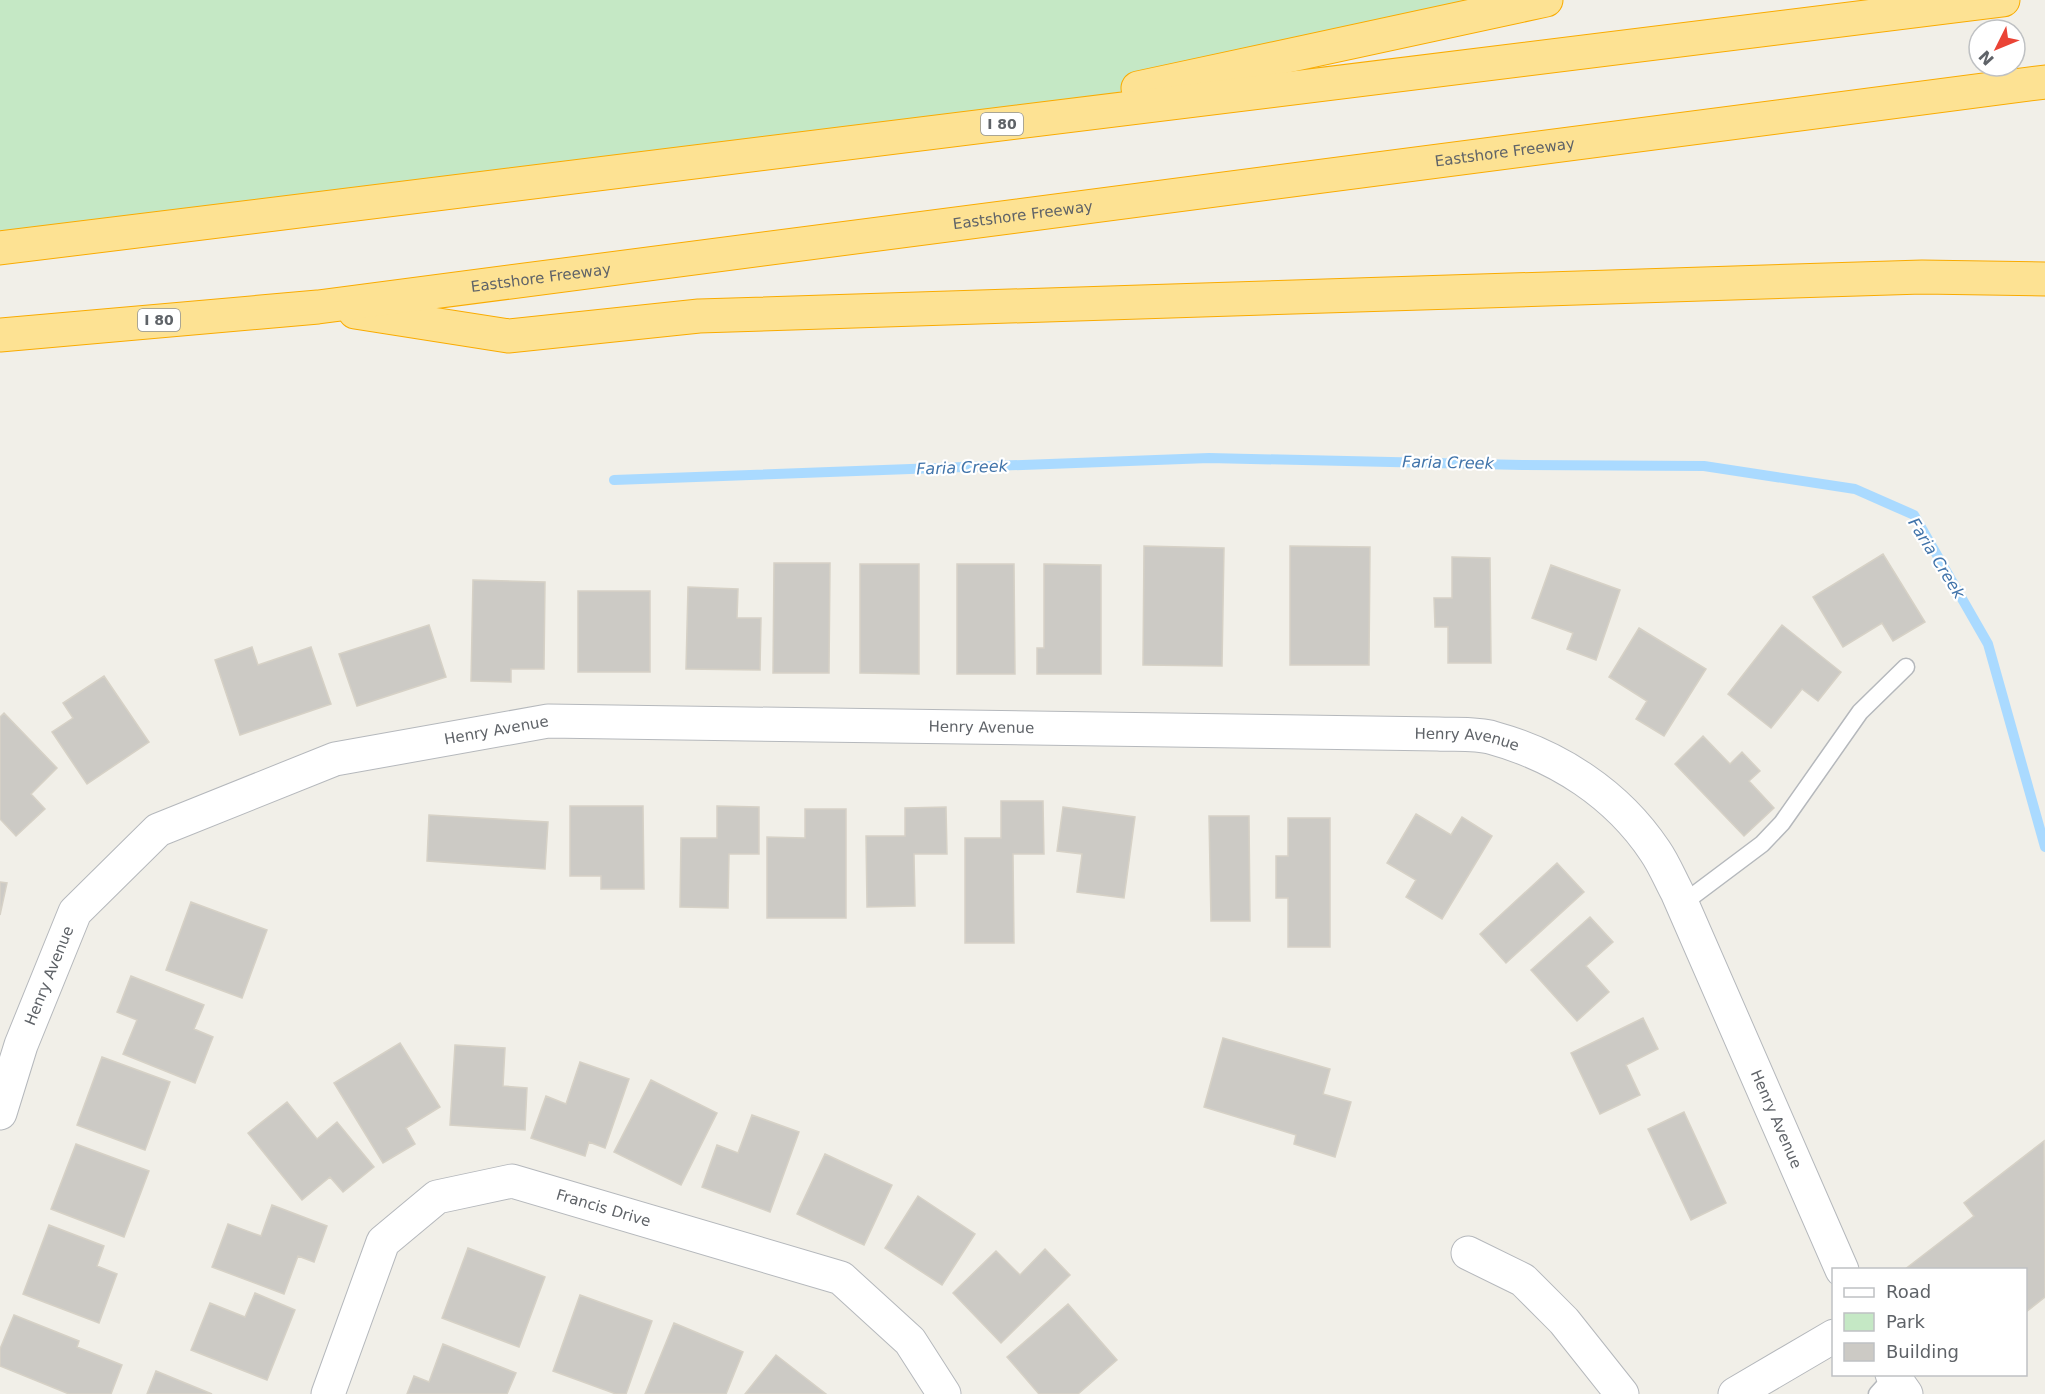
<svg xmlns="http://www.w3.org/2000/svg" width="2045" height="1394" viewBox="0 0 2045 1394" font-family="'DejaVu Sans',sans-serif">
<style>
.green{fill:#c5e8c5}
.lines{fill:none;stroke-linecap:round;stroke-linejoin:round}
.stream{stroke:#aadaff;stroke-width:10}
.building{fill:#cccac5;stroke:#d6d1c6;stroke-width:1.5}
.lane-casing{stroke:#b5b8bc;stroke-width:19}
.street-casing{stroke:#b5b8bc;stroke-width:35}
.highway-casing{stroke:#f9ab00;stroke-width:35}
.lane{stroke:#fff;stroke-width:16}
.street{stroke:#fff;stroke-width:33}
.highway{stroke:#fde293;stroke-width:33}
.labels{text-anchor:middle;stroke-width:4.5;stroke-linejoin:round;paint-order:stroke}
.shield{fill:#fff;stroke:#8f9295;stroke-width:1.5}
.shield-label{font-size:14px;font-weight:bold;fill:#5f6368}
.street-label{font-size:15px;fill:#5f6368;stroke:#fff}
.water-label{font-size:16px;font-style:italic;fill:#4174aa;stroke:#fff}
</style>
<rect width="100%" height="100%" fill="#f1efe8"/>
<path class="green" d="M0,0H1546L923,134L0,248Z"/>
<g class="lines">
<path class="stream" d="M614,480L1209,458L1522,465L1704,466L1855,489L1914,515L1988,644L2045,847"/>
</g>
<path class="building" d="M1144,546L1224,548L1222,666L1143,665Z
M1290,546L1370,547L1369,665H1290Z
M1883,554L1925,622L1893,641L1882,623L1843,647L1813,597Z
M1452,557L1490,558L1491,663H1448V627H1435L1434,598H1452Z
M774,563H830L829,673H773Z
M860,564H919V674L860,673Z
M957,564H1014L1015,674H957Z
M1044,564L1101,565V674H1037V648H1044Z
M1551,565L1620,590L1596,660L1567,649L1573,633L1532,618Z
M473,580L545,582L544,669H511V682L471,681Z
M688,587L738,589L737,618H761L760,670L686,669Z
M578,591H650V672H578Z
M429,625L446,677L357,706L339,654Z
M1782,625L1841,672L1818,701L1802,689L1771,728L1728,694Z
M1639,628L1706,669L1664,736L1636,719L1647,701L1609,677Z
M252,647L258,665L311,647L331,704L240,735L215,660Z
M104,676L149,742L87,784L52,732L73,718L63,703Z
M4,713L57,768L31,794L45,809L16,836L0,819V717Z
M1703,736L1730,764L1742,752L1760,771L1749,781L1774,808L1744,836L1675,764Z
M1001,801H1043L1044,854H1013L1014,943H965V838H1001Z
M570,806H643L644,889H601V876H570Z
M717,806L759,807V854H729L728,908L680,907L681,838H717Z
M946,807L947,854H914L915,906L867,907L866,836H905V808Z
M1063,807L1135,817L1124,898L1077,892L1082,854L1057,851Z
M805,809H846V918H767V837L805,838Z
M1416,814L1451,835L1462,817L1492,836L1442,919L1406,897L1416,880L1387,863Z
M429,815L548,822L545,869L427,861Z
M1209,816H1249L1250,921H1211Z
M1288,818H1330V947H1288V898H1276V856H1288Z
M1557,863L1584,892L1506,963L1480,934Z
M0,882L7,883L0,915Z
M191,902L267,930L242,998L166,970Z
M1590,917L1613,942L1586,966L1609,992L1577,1021L1531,970Z
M131,976L204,1005L194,1029L213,1037L195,1083L123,1054L137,1020L117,1012Z
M1643,1018L1658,1049L1626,1065L1640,1095L1600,1114L1571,1053Z
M1223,1038L1330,1069L1323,1094L1351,1102L1335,1157L1294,1144L1296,1135L1204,1107Z
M400,1043L440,1107L406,1128L415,1144L383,1163L334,1083Z
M455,1045L505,1048L503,1086L527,1088L525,1130L450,1125Z
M102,1057L170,1082L145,1150L77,1125Z
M580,1062L629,1079L605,1148L589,1142L585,1156L531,1138L546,1096L566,1104Z
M651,1080L717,1113L681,1185L614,1152Z
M287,1102L317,1139L337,1122L374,1167L343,1192L330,1177L302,1200L248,1133Z
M1684,1112L1726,1203L1691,1220L1648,1129Z
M752,1115L799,1132L770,1212L702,1187L717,1145L738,1153Z
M2044,1141L2045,1297L2026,1312V1270H1904L1974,1216L1964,1203Z
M76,1144L149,1171L124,1237L51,1209Z
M825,1154L892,1185L864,1245L797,1214Z
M918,1196L975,1234L942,1285L885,1248Z
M272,1205L327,1226L314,1262L298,1256L284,1294L212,1267L228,1224L261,1236Z
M49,1225L104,1246L97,1266L117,1274L99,1323L23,1294Z
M468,1248L545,1277L519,1347L442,1318Z
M1045,1249L1070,1275L1001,1343L953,1293L996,1251L1020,1275Z
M255,1293L295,1310L267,1380L191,1350L210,1303L245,1317Z
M580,1295L652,1321L626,1394H616L553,1371Z
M1068,1304L1117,1360L1078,1394H1039L1007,1357Z
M14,1315L79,1341L77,1347L122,1365L111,1394H69L0,1366V1349Z
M674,1323L743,1352L726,1394H645Z
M443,1344L516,1373L507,1394H407L414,1376L429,1382Z
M776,1355L826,1394H745Z
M156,1371L212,1394H147Z"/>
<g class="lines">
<defs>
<path id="lane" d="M1682,904L1762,844L1782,823L1860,712L1906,667
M1877,1394L1893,1376"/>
<g id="street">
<path id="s1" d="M0,1113L21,1045L75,912L158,830L335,759L548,721L1438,734C1455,735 1476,733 1493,738C1558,756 1617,794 1655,851C1664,864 1670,879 1677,892L1842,1270"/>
<path d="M1468,1253L1523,1280L1564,1321L1622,1394"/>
<path d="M1892,1374L1906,1394"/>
<path id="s2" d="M328,1394L383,1242L437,1197L512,1181L841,1278L910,1341L944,1394"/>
<path d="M1735,1394L1834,1336"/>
</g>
<g id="highway">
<path d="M1138,88L1546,0"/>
<path d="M0,248L2003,0"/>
<path d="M355,312L508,336L699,316L1922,277L2045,279"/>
<path id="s3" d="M0,335L318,307L2045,82"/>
</g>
</defs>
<use href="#lane" class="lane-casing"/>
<use href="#street" class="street-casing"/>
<use href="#highway" class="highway-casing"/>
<use href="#lane" class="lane"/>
<use href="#street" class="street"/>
<use href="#highway" class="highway"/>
</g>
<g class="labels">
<g class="shield">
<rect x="981" y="113" width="42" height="22" rx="4.5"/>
<rect x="138" y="309" width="42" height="22" rx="4.5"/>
</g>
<g class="shield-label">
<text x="1002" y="129">I 80</text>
<text x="159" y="325">I 80</text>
</g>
<g class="street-label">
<text dy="5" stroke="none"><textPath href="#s3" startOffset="1516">Eastshore Freeway</textPath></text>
<text dy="5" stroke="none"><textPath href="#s3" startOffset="1030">Eastshore Freeway</textPath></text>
<text dy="5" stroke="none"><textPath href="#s3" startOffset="544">Eastshore Freeway</textPath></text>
<text dy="5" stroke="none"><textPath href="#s1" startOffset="1172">Henry Avenue</textPath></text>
<text dy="5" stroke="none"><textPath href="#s1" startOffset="686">Henry Avenue</textPath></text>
<text dy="5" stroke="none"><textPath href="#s1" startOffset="1658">Henry Avenue</textPath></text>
<text dy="5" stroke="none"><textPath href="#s1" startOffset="146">Henry Avenue</textPath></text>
<text dy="5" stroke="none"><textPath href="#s1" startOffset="2180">Henry Avenue</textPath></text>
<text dy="5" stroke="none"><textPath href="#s2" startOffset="404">Francis Drive</textPath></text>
</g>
<g class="water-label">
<text transform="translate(1448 462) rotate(1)" y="6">Faria Creek</text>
<text transform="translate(962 467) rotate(-2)" y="6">Faria Creek</text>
<text transform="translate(1937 558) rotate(58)" y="6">Faria Creek</text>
</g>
</g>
<rect x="1832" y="1268" width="195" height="108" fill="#ffffff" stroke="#bfc1c3" stroke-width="1.5"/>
<rect x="1844" y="1288" width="30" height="9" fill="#ffffff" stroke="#bfc1c3" stroke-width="1.5"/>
<text x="1886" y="1298" font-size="18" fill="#5f6368">Road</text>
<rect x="1844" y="1313" width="30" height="18" fill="#c5e8c5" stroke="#bfc1c3" stroke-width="1.5"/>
<text x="1886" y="1328" font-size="18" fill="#5f6368">Park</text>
<rect x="1844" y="1343" width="30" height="18" fill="#cccac5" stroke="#bfc1c3" stroke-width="1.5"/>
<text x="1886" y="1358" font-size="18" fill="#5f6368">Building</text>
<g transform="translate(1997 48) rotate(227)"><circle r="28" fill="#ffffff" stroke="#bfc1c3" stroke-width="1.5"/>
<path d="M0-4.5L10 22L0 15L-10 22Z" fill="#ea4335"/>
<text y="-9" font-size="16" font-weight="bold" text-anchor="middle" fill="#5f6368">N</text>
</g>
</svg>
